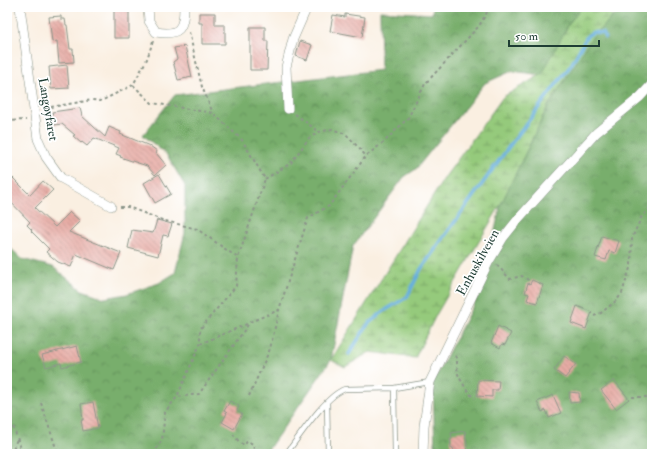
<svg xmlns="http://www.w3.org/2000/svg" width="659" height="461" viewBox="0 0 659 461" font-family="'IM FELL Double Pica',serif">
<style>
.forest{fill:url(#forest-crowns);stroke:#4c7650}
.wetland{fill:url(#wetland-marsh);stroke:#5a8458}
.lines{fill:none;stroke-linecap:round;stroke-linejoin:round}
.stream{stroke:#66afde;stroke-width:3.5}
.building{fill:url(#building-back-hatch)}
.service-casing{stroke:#8c968a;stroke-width:6}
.minor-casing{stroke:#8c968a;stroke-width:10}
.path{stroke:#8c968a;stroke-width:2;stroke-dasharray:3 3;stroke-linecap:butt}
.service{stroke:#fff;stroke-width:4.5}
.minor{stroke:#fff;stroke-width:9}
.labels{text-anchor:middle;stroke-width:3.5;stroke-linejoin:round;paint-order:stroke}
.street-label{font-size:13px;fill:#1f3d34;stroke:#fff}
</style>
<defs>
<pattern id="forest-crowns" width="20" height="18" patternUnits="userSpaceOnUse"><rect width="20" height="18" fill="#78ae6c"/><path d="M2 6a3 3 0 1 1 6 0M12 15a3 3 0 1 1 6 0" fill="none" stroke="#628f5a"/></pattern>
<pattern id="wetland-marsh" width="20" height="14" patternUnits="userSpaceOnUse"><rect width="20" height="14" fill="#95ca7c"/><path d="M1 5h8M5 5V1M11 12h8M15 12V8" fill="none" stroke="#79a566"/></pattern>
<pattern id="building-back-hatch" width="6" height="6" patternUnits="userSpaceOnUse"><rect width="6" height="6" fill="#e7aca5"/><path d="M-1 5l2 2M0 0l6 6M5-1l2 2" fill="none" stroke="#bb8d87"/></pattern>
</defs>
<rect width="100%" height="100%" fill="#fff"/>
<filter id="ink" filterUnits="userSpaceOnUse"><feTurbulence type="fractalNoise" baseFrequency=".025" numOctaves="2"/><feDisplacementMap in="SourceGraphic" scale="8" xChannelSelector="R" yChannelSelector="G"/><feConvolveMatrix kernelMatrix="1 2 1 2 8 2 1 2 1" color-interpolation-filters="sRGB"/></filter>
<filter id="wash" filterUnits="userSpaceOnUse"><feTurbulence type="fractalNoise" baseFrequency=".012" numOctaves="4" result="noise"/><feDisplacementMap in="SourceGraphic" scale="16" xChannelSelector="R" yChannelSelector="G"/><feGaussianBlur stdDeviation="0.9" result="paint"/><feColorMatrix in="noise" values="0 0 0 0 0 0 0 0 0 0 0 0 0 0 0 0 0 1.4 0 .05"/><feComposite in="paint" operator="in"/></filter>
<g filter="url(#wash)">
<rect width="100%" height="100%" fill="#faefe1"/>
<path class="forest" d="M433,7H582L570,22L542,75L512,71L485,83L416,169L404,177L353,246L331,360L265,454H7V245L22,259L53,267L82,290L105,298L127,294L159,283L175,273L185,233V186L167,155L143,135L175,95L381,70L380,11L432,14Z
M623,7H652V454H435L433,382L481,290L501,204L548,107L580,56L593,36Z"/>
<path class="wetland" d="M582,7H599L613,16L593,36L548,106L501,204L436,315L415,358L370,352L345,367L331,360L445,177L503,97L542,74L570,22Z"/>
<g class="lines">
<path class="stream" d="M349,354L368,324L384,311L407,297L421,269L508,148L571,65L587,36L593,32L603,33L605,38"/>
</g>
<g id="blocks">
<path class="building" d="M114,7H129V38H114Z
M199,13H215V25H225V44H202V23H199Z
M345,14L365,17L362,37L330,31L333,15L345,17Z
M61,16V19H65L66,25H67L70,49H73L74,62L59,63L57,41L52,42L49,17Z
M250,27H265V41H268L267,70H250Z
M300,41L312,45L307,60L296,56Z
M185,46L192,77L178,80L174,65L173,62L177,59L174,48Z
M67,65L69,88L51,89L49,67Z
M80,108L82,116L105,137L109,127L121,132L120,134L150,146L157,151L156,153L166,165L155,175L147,166L120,157L121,156L116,154L119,148L94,138L87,146L82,142L81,143L73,136L75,135L62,124L54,125L52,112Z
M159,174L171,194L155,203L144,183Z
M13,178L30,195L43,181L53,190L35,208L55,227L70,212L80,221L69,232L121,253L114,270L76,254L71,267L58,262L46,252L49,249L31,231L32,230L27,225L30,222L7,198V184Z
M157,220L172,224L168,236L163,235L158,256L128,248L132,230L153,233Z
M602,236L619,241L615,253L609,251L606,260L595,257Z
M532,280L543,285L537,303L527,300L529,294L525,293L528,283L530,284Z
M577,306L592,312L586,329L571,323Z
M498,326L511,333L505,345L502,344L500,348L491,343Z
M77,346L81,362L62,367L61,363L46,367L42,355Z
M564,356L576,364L565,378L554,370Z
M478,380L499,381L498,390H492V397L477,396Z
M614,380L629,399L616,409L601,390Z
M569,392L579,393L580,402L570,403Z
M553,395L561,413L549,418L546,410L542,412L537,402Z
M230,401L239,406L237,411L242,414L234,429L222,422L227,413L224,411Z
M93,402L98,428L83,431L81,420H83L81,404Z
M465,431L468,452L454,454L453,448H451L450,439H452L451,433Z"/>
</g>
</g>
<g filter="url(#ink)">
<use href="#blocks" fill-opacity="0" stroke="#8c968a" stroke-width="1"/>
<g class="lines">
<defs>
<path id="service" d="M394,388L395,454
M327,402L328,454
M286,454C299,437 326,395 345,389L394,388L430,382"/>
<path id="minor" d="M20,7L38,139L46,157L61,178L111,206
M148,7L149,21L156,32C179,36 184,29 184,7
M288,109L286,67L293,39L307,7
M423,454L424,426L430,382L488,263L503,238L519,218L596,133L640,97L652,84"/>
</defs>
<use href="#service" class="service-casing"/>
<use href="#minor" class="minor-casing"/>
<path class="path" d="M189,32L202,87L213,113
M133,85L152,103L213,113L242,140L265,179L238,258L236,286L200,329V344L177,397
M45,108L92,100L101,101L133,85L147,59L153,41
M295,114L319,132
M7,121L26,120
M265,179L291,163L309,138L319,132L332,129L346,134L366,156
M120,207H128L162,220L197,229L238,258
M497,265L510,279L522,276L530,281V282
M594,316L601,313L617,300L622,293L631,265L632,238L641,218L652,205
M200,344L249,323
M455,356L457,358C457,363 457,369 458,374C461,381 469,395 475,398
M249,396L270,349L279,310
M632,397H647L652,394
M41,403L58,454
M7,410L23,454
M233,434L240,443L245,445L247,441L253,444L254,447L251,454
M11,454L17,439
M153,454L162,440L165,412L177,397L199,394L250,322L279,310L308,218L329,206L366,156L384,142L408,118L425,84L479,26L490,7"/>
<use href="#service" class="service"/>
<use href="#minor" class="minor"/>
</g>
</g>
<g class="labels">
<g class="street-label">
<text transform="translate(49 109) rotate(80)" y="5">Langøyfaret</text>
<text transform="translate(477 262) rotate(-61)" y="5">Enhuskilveien</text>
</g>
</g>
<rect width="659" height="461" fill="none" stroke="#fff" stroke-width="24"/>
<path d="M509 40v6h90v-6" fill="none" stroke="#1f3d34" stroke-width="2"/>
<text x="515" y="40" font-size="12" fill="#1f3d34" stroke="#ffffff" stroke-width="3" paint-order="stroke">50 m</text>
</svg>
